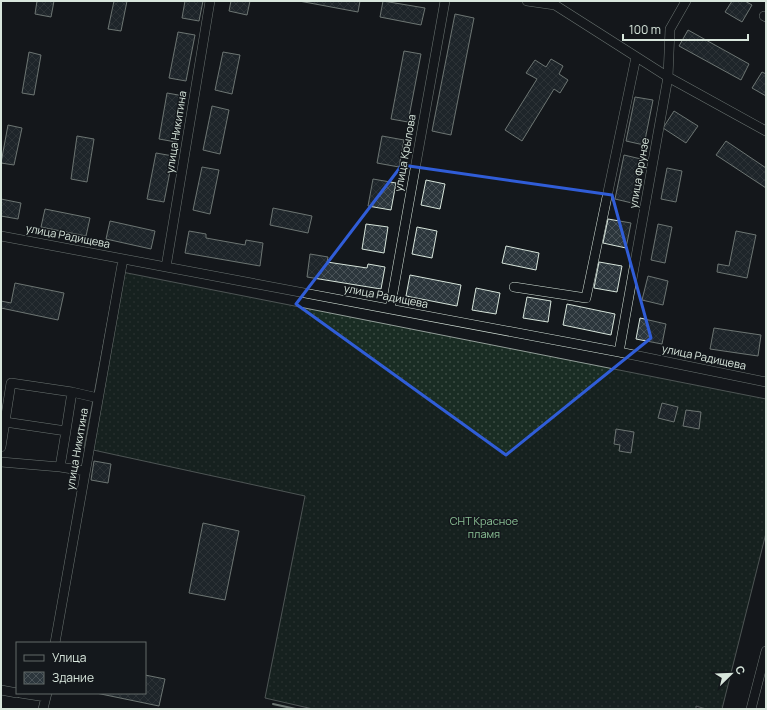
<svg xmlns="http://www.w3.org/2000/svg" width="767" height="710" viewBox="0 0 767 710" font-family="Manrope,sans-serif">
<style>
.grass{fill:url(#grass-dots);stroke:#939e99}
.building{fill:url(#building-cross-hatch);stroke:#d8e6dc}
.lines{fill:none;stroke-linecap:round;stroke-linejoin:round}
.minor-casing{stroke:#d8e6dc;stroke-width:10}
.minor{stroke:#14181c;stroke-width:9}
.wall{stroke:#d8e6dc;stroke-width:2}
.marked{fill:none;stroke:#305dd8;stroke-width:3;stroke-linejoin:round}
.labels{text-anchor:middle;stroke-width:3;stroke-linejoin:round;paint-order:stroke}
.street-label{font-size:11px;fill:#d8e6dc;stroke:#14181c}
.park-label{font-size:11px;fill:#8ac095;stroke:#14181c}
</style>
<defs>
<pattern id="grass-dots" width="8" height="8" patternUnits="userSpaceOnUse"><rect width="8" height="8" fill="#1a2d24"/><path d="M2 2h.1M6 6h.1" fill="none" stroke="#3b4b43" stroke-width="1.8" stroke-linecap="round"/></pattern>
<pattern id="building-cross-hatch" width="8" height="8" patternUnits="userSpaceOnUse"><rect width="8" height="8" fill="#2c363c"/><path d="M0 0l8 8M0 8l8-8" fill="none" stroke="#4a5358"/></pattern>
</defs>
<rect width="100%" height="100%" fill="#14181c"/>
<path class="grass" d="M117,271L766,399V533L722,709H706L696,706V709H313L265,698L305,496L84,448Z"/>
<path class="building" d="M37,1H54L51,17L35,14Z
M114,1H127L121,31L108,29Z
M185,1H203L199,21L182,18Z
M231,1H250L247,15L229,11Z
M299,1H360L358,12Z
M383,1L425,8L421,25L380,17Z
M732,1H745L752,5L742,22L725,12Z
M455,14L474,18L451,135L432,131Z
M688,30L749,64L741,80L679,46Z
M178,32L195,35L186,81L169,78Z
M404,51L421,54L408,122L391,119Z
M29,52L41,55L34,95L22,93Z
M223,52L240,55L232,94L215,90Z
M551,59L563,66L559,74L568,80L560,93L554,89L522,141L505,130L537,79L526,73L535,60L546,67Z
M762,72L766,74V96L752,88Z
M167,93L184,96L176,142L159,139Z
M635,97L653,100L644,145L626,141Z
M212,106L229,110L220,154L203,150Z
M674,111L698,126L686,143L663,128Z
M8,125L22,128L14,165L1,163Z
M77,136L94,139L87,182L71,179Z
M382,136L404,140L399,167L377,163Z
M726,141L766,168V188L716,155Z
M156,153L173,156L164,202L147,199Z
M624,155L641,159L632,203L615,199Z
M202,167L219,170L210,214L193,210Z
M667,168L682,171L676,202L661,199Z
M373,179L396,183L391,210L368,206Z
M426,180L445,184L440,209L421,205Z
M1,199L21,203L18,219L1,216Z
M273,208L312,216L308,233L270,225Z
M45,209L90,218L86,236L41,227Z
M608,219L631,223L626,248L603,243Z
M110,221L155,231L151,249L106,239Z
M366,224L388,227L384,253L362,249Z
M658,224L672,227L665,263L651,260Z
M417,227L437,231L432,258L412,254Z
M189,231L206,234V238L245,245L246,240L263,243L260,266L185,253Z
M736,231L756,235L747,278L717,272L718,264L729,266Z
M506,246L539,253L536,270L502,263Z
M310,254L328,257L327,262L367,268L368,264L385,267L381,289L307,277Z
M599,262L622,266L617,292L594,288Z
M410,275L461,285L457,306L406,296Z
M648,276L668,281L663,305L642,300Z
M15,283L64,293L58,320L1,308V301L11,303Z
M476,288L500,293L496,314L472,310Z
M527,297L551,301L548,322L523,318Z
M567,304L615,314L611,335L563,325Z
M640,318L666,324L662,344L636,339Z
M714,328L761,335L758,356L710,349Z
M662,403L678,407L674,422L658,418Z
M686,410L701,412L699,429L683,426Z
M616,429L634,432L631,453L619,451L620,445L614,444Z
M94,461L111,464L108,483L91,480Z
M203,523L239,531L225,600L189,593Z
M145,675L165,679L159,706L96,693H145Z"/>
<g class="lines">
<defs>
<path id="minor" d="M527,1L555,5L668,77L766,131
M764,16L766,17
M1,236L619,352L766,382
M166,267L210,1
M514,287L586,298L636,57
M390,309L445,1
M619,352L668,77L670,29L686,1
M65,437L72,392L98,398
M1,447L11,383L72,392
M61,461L60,467L85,471
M1,462L60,467L66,431L5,422
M55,643L123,259
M1,690L17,693
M20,693L46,697
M43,709L47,693
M751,709L766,651"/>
</defs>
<use href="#minor" class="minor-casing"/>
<use href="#minor" class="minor"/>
<path class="wall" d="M273,704L296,709"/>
</g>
<path d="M0 0H767V710H0ZM402,165L612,195L651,338L506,455L296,304Z" fill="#14181c" fill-opacity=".55" fill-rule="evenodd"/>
<path class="marked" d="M402,165L612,195L651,338L506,455L296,304Z"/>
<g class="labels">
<g class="street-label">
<text transform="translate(176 132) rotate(-81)" y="4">улица Никитина</text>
<text transform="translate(405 153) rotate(-80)" y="4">улица Крылова</text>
<text transform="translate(639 173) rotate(-80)" y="4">улица Фрунзе</text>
<text transform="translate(68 236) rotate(11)" y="4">улица Радищева</text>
<text transform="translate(386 296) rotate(11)" y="4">улица Радищева</text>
<text transform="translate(704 357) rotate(12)" y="4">улица Радищева</text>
<text transform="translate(77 449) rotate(-80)" y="4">улица Никитина</text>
</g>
<g class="park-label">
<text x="484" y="525">СНТ Красное<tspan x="484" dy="13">пламя</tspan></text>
</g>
</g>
<rect width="767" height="710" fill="none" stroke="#d8e6dc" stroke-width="4"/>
<rect x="16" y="642" width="130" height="52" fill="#14181c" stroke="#626a69"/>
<rect x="24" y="655" width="20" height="6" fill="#14181c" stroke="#626a69"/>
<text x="52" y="662" font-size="12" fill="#d8e6dc">Улица</text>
<rect x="24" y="672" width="20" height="12" fill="url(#building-cross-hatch)" stroke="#626a69"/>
<text x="52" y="682" font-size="12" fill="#d8e6dc">Здание</text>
<g transform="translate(731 674) rotate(67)" stroke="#14181c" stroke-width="3" paint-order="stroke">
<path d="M0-3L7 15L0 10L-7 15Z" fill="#d8e6dc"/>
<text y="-6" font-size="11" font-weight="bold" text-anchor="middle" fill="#d8e6dc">С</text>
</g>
<path d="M623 34v6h125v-6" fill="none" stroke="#d8e6dc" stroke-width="2"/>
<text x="629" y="34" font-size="12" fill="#d8e6dc" stroke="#14181c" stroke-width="3" paint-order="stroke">100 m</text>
</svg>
